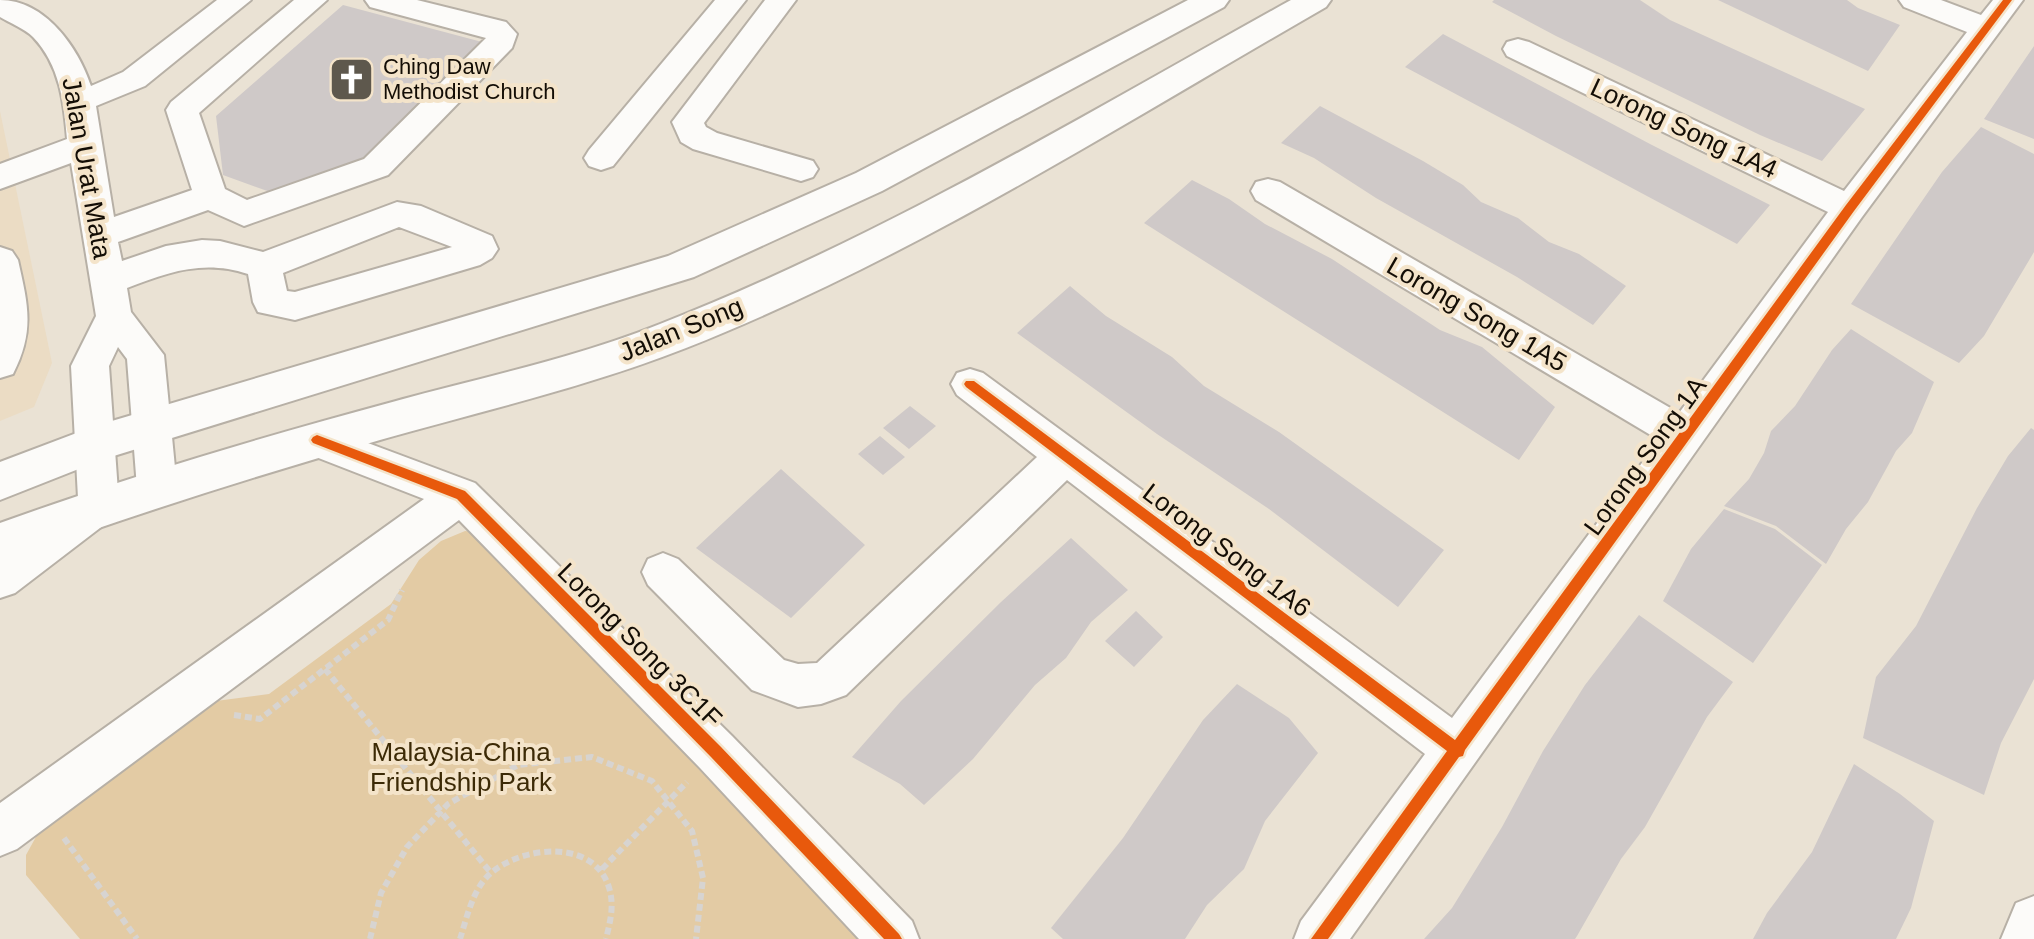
<svg xmlns="http://www.w3.org/2000/svg" width="2034" height="939" viewBox="0 0 2034 939" font-family="Helvetica,sans-serif">
<style>
.built{fill:#ebdcc4}
.green{fill:#e3cba4}
.building{fill:#cfc9c8}
.lines{fill:none;stroke-linecap:round;stroke-linejoin:round}
.minor-casing{stroke:#b7b0a6;stroke-width:4}
.major-casing{stroke:#b7b0a6;stroke-width:4}
.path{stroke:#d7d4d1;stroke-width:6;stroke-dasharray:7 4;stroke-linecap:butt}
.minor{fill:#fcfbf9;fill-rule:evenodd}
.major{fill:#fcfbf9;fill-rule:evenodd}
.cycleway-casing{stroke:#f4e4ca;stroke-width:5}
.cycleway{fill:#e8590c;fill-rule:evenodd}
.labels{text-anchor:middle;stroke-width:8;stroke-linejoin:round;paint-order:stroke}
.far-poi-label{font-size:22px;fill:#130d05;stroke:#f4e4ca;text-anchor:start}
.street-label{font-size:26px;fill:#130d05;stroke:#f4e4ca}
.park-label{font-size:26px;fill:#3c2a06;stroke:#f4e4ca}
</style>
<rect width="100%" height="100%" fill="#eae2d4"/>
<path class="built" d="M0,111L52,363L34,407L0,421Z"/>
<path class="green" d="M465,531L483,533L861,939H80L26,875V855L37,835L56,813L181,717L216,701L269,694L391,604L419,560L441,541Z"/>
<path class="building" d="M1494,0H1640L1670,20L1865,109L1822,161L1760,135L1556,36L1492,2Z
M1718,0H1847L1858,8L1900,25L1868,71Z
M343,5L482,42L364,161L273,193L223,175L216,116Z
M1443,34L1650,144L1770,205L1737,244L1405,67Z
M2034,46V139L1984,119Z
M1320,106L1423,161L1463,185L1481,202L1518,218L1549,242L1579,254L1626,286L1593,325L1517,277L1376,198L1314,158L1281,143Z
M1981,127L2034,154V252L1984,336L1959,363L1851,304L1942,172Z
M1192,180L1229,199L1265,224L1332,259L1440,330L1482,347L1555,407L1519,460L1144,223Z
M1070,286L1106,316L1172,357L1204,386L1279,432L1444,550L1398,607L1269,509L1157,434L1017,333Z
M1851,329L1934,382L1912,433L1896,451L1868,502L1846,529L1826,564L1776,526L1724,506L1749,479L1764,453L1771,431L1795,406L1832,350Z
M910,406L936,426L909,449L883,428Z
M2031,428L2034,430V679L2001,743L1984,795L1863,738L1876,677L1916,626L1977,508L2008,456Z
M880,436L905,457L883,475L858,454Z
M781,469L865,545L791,618L696,548Z
M1724,509L1775,529L1822,565L1753,663L1663,601L1691,549Z
M1071,538L1128,590L1091,622L1066,658L1035,685L973,759L924,805L900,784L852,757L901,701L1001,602Z
M1136,611L1163,637L1134,667L1105,641Z
M1639,615L1733,682L1707,717L1645,827L1621,859L1577,936L1575,939H1424L1452,908L1502,827L1543,751L1585,685Z
M1237,684L1289,718L1318,753L1265,821L1244,869L1207,905L1185,939H1063L1051,928L1123,838L1203,720Z
M1854,764L1900,794L1934,821L1911,908L1896,939H1753L1767,913L1812,852Z"/>
<g class="lines">
<defs>
<path id="minor" d="M0,0C45,0 78,47 91,86L123,72L217,0H251L145,86L96,106L114,217L192,190L166,110L171,102L294,0H327L199,113L225,189L247,200L364,159L486,38L370,7L365,0H417L506,22L517,34L512,48L388,175L244,226L208,210L118,242L122,261L166,246L202,240L220,241L263,252L397,202L421,206L492,236L498,249L492,258L480,265L295,320L258,312L253,302L248,274C204,259 168,272 127,288L131,312L164,355L177,488L171,500L157,505L143,500L137,488L127,359L118,347L109,366L119,506L113,518L15,593L0,598V555L78,498L71,366L96,316L71,163L0,189V164L67,139C64,103 60,65 33,37C25,29 10,23 0,17ZM399,227L452,247L295,292L287,291L283,273Z
M715,0H746L613,166L601,170L589,166L584,158L589,150Z
M765,0H796L704,123L706,127L717,133L813,161L818,169L813,177L801,181L693,149L681,142L672,122Z
M1899,0H1941L1981,15L1993,0H2023L1862,217L1350,939H1294L1301,921L1425,754L1067,480L846,695L821,704L798,707L752,690L648,585L642,572L648,559L663,553L678,559L784,660L798,664L817,663L1037,457L957,395L951,384L957,373L970,369L983,373L1452,718L1659,440L1256,200L1251,191L1256,182L1268,179L1280,182L1679,413L1828,212L1507,56L1503,49L1507,42L1518,39L1529,42L1844,191L1967,32L1904,7Z
M0,247L12,251L18,260C28,305 35,331 13,374L0,378Z
M317,424L475,483L732,736L912,921L919,939H859L700,768L459,520L17,849L0,856V803L424,499L303,452L297,440L303,428Z
M2034,896V939H2001L2016,903Z"/>
<path id="major" d="M1188,0H1229L1224,7L882,191L694,277L104,459L0,500V462L95,426L668,256L856,173Z
M1291,0H1331L1326,7C1117,127 911,259 686,348C587,387 482,411 380,440C252,477 125,517 0,563V523C130,476 263,437 396,401C484,377 575,358 660,324C880,238 1084,115 1291,0Z"/>
</defs>
<use href="#minor" class="minor-casing"/>
<use href="#major" class="major-casing"/>
<path class="path" d="M325,669L491,873
M234,715L260,719L388,620L402,590
M64,838L137,939
M602,869L687,782
M370,939L381,893L407,847L448,804L518,765L592,757L652,781L692,831L703,878L696,939
M460,939C467,917 473,888 491,873C524,845 597,838 610,891C614,908 610,922 606,939"/>
<use href="#minor" class="minor"/>
<use href="#major" class="major"/>
<defs>
<path id="cycleway" d="M2003,0H2012L1854,211L1465,750L1463,756L1459,757L1328,939H1311L1447,751L966,387L964,384L966,381H974L1455,740L1846,205Z
M317,435L465,491L721,747L899,934L902,939H884L711,757L457,499L313,443L311,440L313,437Z"/>
</defs>
<use href="#cycleway" class="cycleway-casing"/>
<use href="#cycleway" class="cycleway"/>
</g>
<defs>
<symbol id="church-square" viewBox="-11 -11 22 22"><rect x="-9" y="-9" width="18" height="18" rx="4" fill="#5e584d" stroke="#f4e4ca"/><path d="M-1.2-6h2.4v3.5h3.3v2.4h-3.3V6h-2.4V-.1h-3.3v-2.4h3.3Z" fill="#fff"/></symbol>
</defs>
<g fill-rule="evenodd">
<use href="#church-square" x="326" y="54" width="51" height="51"/>
</g>
<g class="labels">
<g class="far-poi-label">
<text x="383" y="74">Ching Daw<tspan x="383" dy="25">Methodist Church</tspan></text>
</g>
<g class="street-label">
<text transform="translate(1684 128) rotate(25)" y="9">Lorong Song 1A4</text>
<text transform="translate(87 168) rotate(80)" y="9">Jalan Urat Mata</text>
<text transform="translate(1477 314) rotate(30)" y="9">Lorong Song 1A5</text>
<text transform="translate(681 329) rotate(-22)" y="9">Jalan Song</text>
<text transform="translate(1645 456) rotate(-54)" y="9">Lorong Song 1A</text>
<text transform="translate(1227 550) rotate(37)" y="9">Lorong Song 1A6</text>
<text transform="translate(640 645) rotate(45)" y="9">Lorong Song 3C1F</text>
</g>
<g class="park-label">
<text x="461" y="761">Malaysia-China<tspan x="461" dy="30">Friendship Park</tspan></text>
</g>
</g>
</svg>
